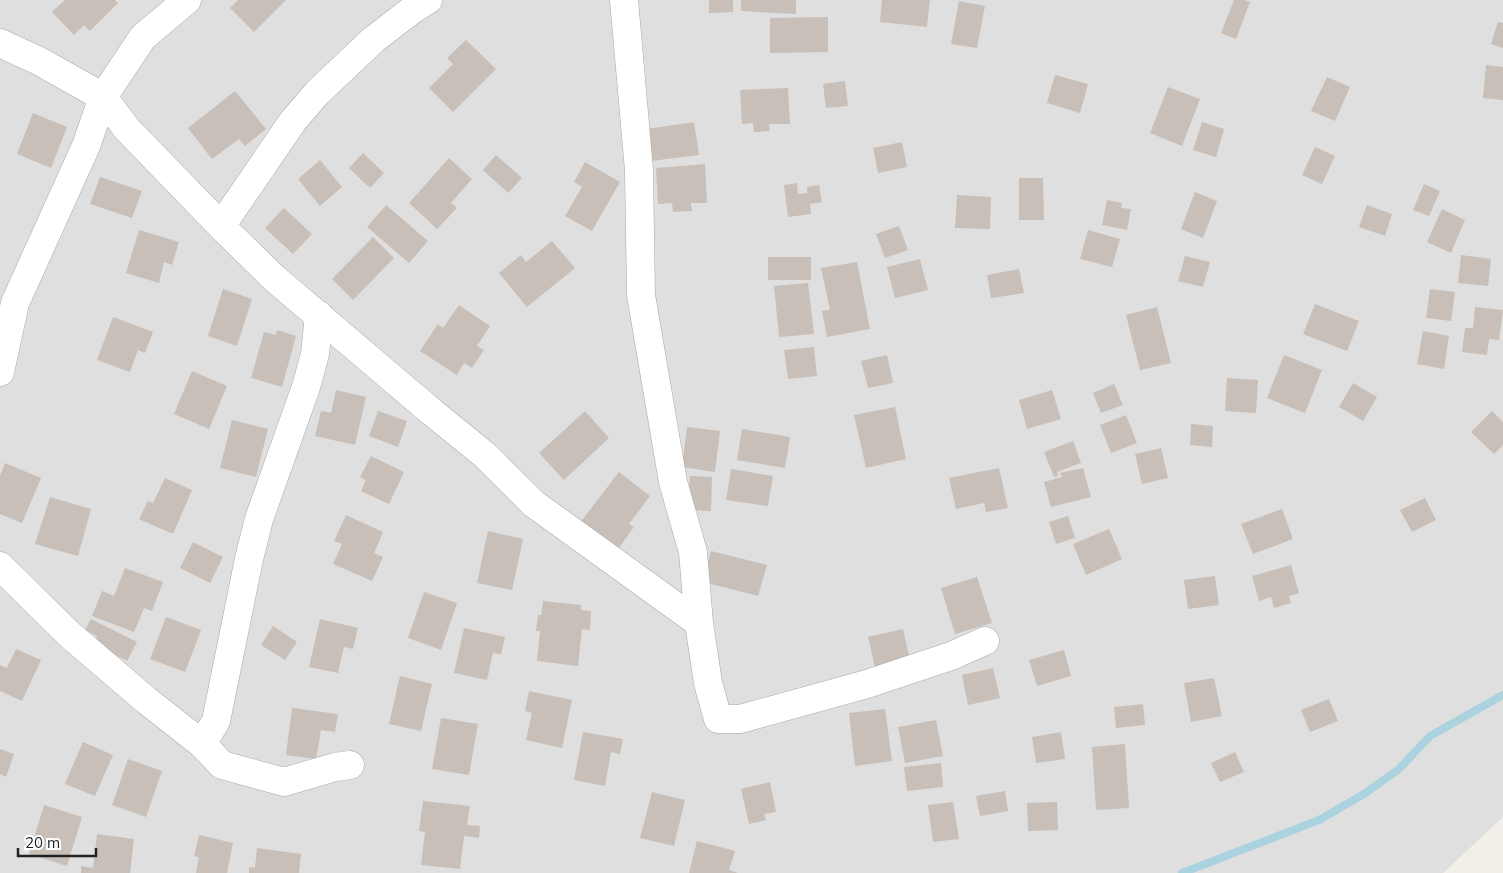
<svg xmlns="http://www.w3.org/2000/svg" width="1503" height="873" viewBox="0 0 1503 873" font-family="Mulish,sans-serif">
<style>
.residential{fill:#e0dfdf}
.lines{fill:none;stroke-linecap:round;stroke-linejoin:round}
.stream{stroke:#aad3df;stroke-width:8}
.building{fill:#c7bfb8}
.street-casing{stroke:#a9a9a9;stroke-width:29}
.street{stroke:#fff;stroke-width:28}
</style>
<rect width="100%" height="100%" fill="#f2efe9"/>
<path class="residential" d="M0,0H1503V817L1443,873H0Z"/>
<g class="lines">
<path class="stream" d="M1182,873L1319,820L1364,794L1399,769L1430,736L1503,695"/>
</g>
<path class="building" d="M65,0H115L118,3L90,31L84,25L74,35L52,12Z
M238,0H286L254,32L230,8Z
M709,0H733V12L709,13Z
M741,0H796V14L741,11Z
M882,0H930L927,27L880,22Z
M1234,0H1245L1250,2L1236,39L1221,33Z
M959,1L985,6L977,48L951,44Z
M828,17V52L770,53V18Z
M1498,22L1503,23V48L1491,44Z
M466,40L496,69L453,112L429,88L453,64L447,58Z
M1486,65L1503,67V100L1483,98Z
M1055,75L1088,84L1080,113L1047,103Z
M1327,77L1350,87L1335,121L1311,111Z
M845,81L848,106L826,108L823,84Z
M1168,87L1200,99L1182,146L1150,133Z
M788,88L790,124H769L770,131L754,132L753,123L742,124L740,90Z
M235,91L266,129L245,146L239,139L212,159L188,128Z
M33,113L67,127L51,168L17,154Z
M694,122L699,155L651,161L646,129Z
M1202,122L1224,129L1216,157L1193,150Z
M902,142L907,167L878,173L873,148Z
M1315,147L1335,156L1322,184L1302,175Z
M363,153L384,173L370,188L349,168Z
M496,155L522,178L508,193L483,170Z
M449,158L472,179L451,203L457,208L437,229L409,203Z
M320,160L342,187L320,206L298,179Z
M585,162L620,182L592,231L565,216L582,187L574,182Z
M705,164L707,203H691L692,211L673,212L672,203L658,204L656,168Z
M100,177L142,191L132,218L90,204Z
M1019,178H1043L1044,220H1019Z
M797,183L798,194L807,193V187L819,185L822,202L810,204L811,214L788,217L784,185Z
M1424,184L1440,191L1429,216L1413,210Z
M1195,192L1217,201L1203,238L1181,229Z
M957,195L991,197L990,229L955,228Z
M1107,200L1122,203L1121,208L1131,209L1127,230L1102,225Z
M386,205L428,241L409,263L367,227Z
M1367,205L1392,214L1385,236L1359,227Z
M284,208L312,234L293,254L265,228Z
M1442,209L1465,220L1451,253L1427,242Z
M899,226L908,250L885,258L876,234Z
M139,230L179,242L172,265L164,262L159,283L126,273Z
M1088,230L1120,239L1112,267L1080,259Z
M373,237L394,258L353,300L332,279Z
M552,241L575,268L527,307L499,273L521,255L526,262Z
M1461,255L1491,259L1488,286L1458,283Z
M1185,256L1210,262L1203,287L1178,281Z
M768,257H811V280H768Z
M920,259L928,290L895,298L887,267Z
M857,262L870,329L827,337L822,311L830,310L821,268Z
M1019,269L1024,293L991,298L987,275Z
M808,283L814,334L779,337L774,286Z
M223,289L252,299L237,346L208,336Z
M1430,289L1455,292L1451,321L1426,318Z
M1315,304L1359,321L1347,351L1303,334Z
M459,305L490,326L477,346L484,350L472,368L464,363L457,375L420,351L438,324L443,328Z
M1157,307L1171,363L1140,370L1126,315Z
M1475,307L1503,310L1499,340L1489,339L1487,355L1462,352L1465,328H1473Z
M113,317L153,332L145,353L138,350L130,372L97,360Z
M277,330L296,336L282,387L251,378L264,332L276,335Z
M1423,331L1449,336L1444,369L1417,364Z
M814,347L817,376L788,379L784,350Z
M887,355L893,383L868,388L861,361Z
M1284,355L1322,370L1305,413L1267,398Z
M192,371L227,386L209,429L174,414Z
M1227,378L1258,380L1256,413L1225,411Z
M1353,383L1377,397L1363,421L1339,407Z
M1114,384L1123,405L1101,413L1093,393Z
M336,390L366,397L355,445L315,436L321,411L331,413Z
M1052,390L1061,419L1027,429L1019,400Z
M895,407L906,459L866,468L854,415Z
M378,411L407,421L398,447L369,436Z
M585,411L609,438L564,480L539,453Z
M1492,411L1503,422V445L1494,454L1471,432Z
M1126,415L1137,443L1111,453L1100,425Z
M232,420L268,429L256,477L220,468Z
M1191,424L1213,426L1212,447L1190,445Z
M687,427L720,431L715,472L682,467Z
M742,429L790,437L785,468L737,460Z
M1073,441L1081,463L1057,472L1058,476L1054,477L1044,452Z
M1161,448L1168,478L1142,484L1135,454Z
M371,456L404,472L389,504L361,491L366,480L360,477Z
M5,463L41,478L22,523L0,514V476Z
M999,468L1008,508L986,512L984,503L956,509L949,478Z
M1083,468L1091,497L1051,507L1044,482L1062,477L1060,473Z
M731,469L773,476L768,506L726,500Z
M619,472L650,496L629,524L634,527L616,552L579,524Z
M690,476L712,477L711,511L687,510Z
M165,478L192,490L173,534L139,519L148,501L153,503Z
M50,497L91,509L78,556L35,544Z
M1425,498L1436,520L1412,532L1400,510Z
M1282,509L1293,539L1253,554L1241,524Z
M346,515L383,532L374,553L383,557L372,581L333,564L342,544L334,541Z
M1068,516L1075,538L1056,544L1049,522Z
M1109,529L1122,559L1086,575L1073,544Z
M488,531L523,539L512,590L477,583Z
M193,542L223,557L210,583L180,568Z
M711,551L767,565L758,596L703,582Z
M1291,565L1299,593L1289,596L1291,603L1274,608L1271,597L1259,601L1252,576Z
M125,568L163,582L152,611L144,608L134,632L92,616L102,591L114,596Z
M1215,576L1219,605L1188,609L1184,580Z
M977,577L992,623L955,634L941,588Z
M424,592L457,603L441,650L408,638Z
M543,601L581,605V610L591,611L590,630L582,629L578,666L537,661L540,631H536L538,615H541Z
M166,617L201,630L185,672L150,659Z
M91,619L137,642L127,661L93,644L97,636L85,630Z
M320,619L358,628L353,649L344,647L338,673L309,667Z
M273,626L297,642L285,660L261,645Z
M464,628L505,637L501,654L493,653L487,680L454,673Z
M903,629L910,660L875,667L868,637Z
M16,649L41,660L22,701L0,691V665L7,668Z
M1064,650L1071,676L1037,686L1029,660Z
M993,668L1000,698L968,705L962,675Z
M400,676L432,684L421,731L389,724Z
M1214,678L1222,716L1191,722L1184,683Z
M529,691L572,700L562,748L526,740L532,713L525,711Z
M1329,699L1338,721L1310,732L1301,710Z
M1143,704L1145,725L1116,728L1114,707Z
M292,708L338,714L335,732L321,730L316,759L286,755Z
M885,709L892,761L855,766L849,713Z
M441,718L478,724L469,775L432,769Z
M936,720L943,756L905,763L898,727Z
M583,732L623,739L620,754L611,752L605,786L574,780Z
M1061,732L1065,759L1036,763L1032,737Z
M83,742L113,755L95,796L65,784Z
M1125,744L1129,808L1096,810L1092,747Z
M0,749L14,754L6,777L0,774Z
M1235,752L1244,772L1220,782L1211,763Z
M128,759L162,771L146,817L112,805Z
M941,763L943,787L907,791L904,767Z
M770,782L776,812L764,814L766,820L749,824L741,789Z
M1005,791L1008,811L980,816L976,796Z
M652,792L685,800L674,846L640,838Z
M423,801L470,806L467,825L480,826L479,838L464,836L460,869L421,865L425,832L419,831Z
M953,802L959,839L933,842L928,805Z
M1057,802L1058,830L1028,831L1027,803Z
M44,805L82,817L67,866L29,854Z
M97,834L134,839L130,873H81V866L93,868Z
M199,835L233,843L227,873H196L199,857L194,856Z
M697,841L735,851L729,870L738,873H689Z
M257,848L301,854L299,873H249V867L255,868Z"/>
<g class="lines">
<defs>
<path id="street" d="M624,0L639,170L641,295L673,482L693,552L699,623L708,683L718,719H740L867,684L951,656L985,641
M0,43L39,61L103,97L127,129L221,226L274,278L433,413L486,456L534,504L699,623
M221,226L293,121L317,93L373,40L412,10L428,0
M0,372L15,303L86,146L103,97L143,37L187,0
M0,566L70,635L146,700L202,744L222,765L284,782L335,767L350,765
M202,744L216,721L249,559L259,519L306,387L315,354L319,315"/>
</defs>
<use href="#street" class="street-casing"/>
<use href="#street" class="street"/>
</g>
<path d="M18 848v8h78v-8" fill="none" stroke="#222222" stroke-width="2.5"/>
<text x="25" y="848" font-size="15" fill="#222222" stroke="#ffffff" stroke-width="4" paint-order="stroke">20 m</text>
</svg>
